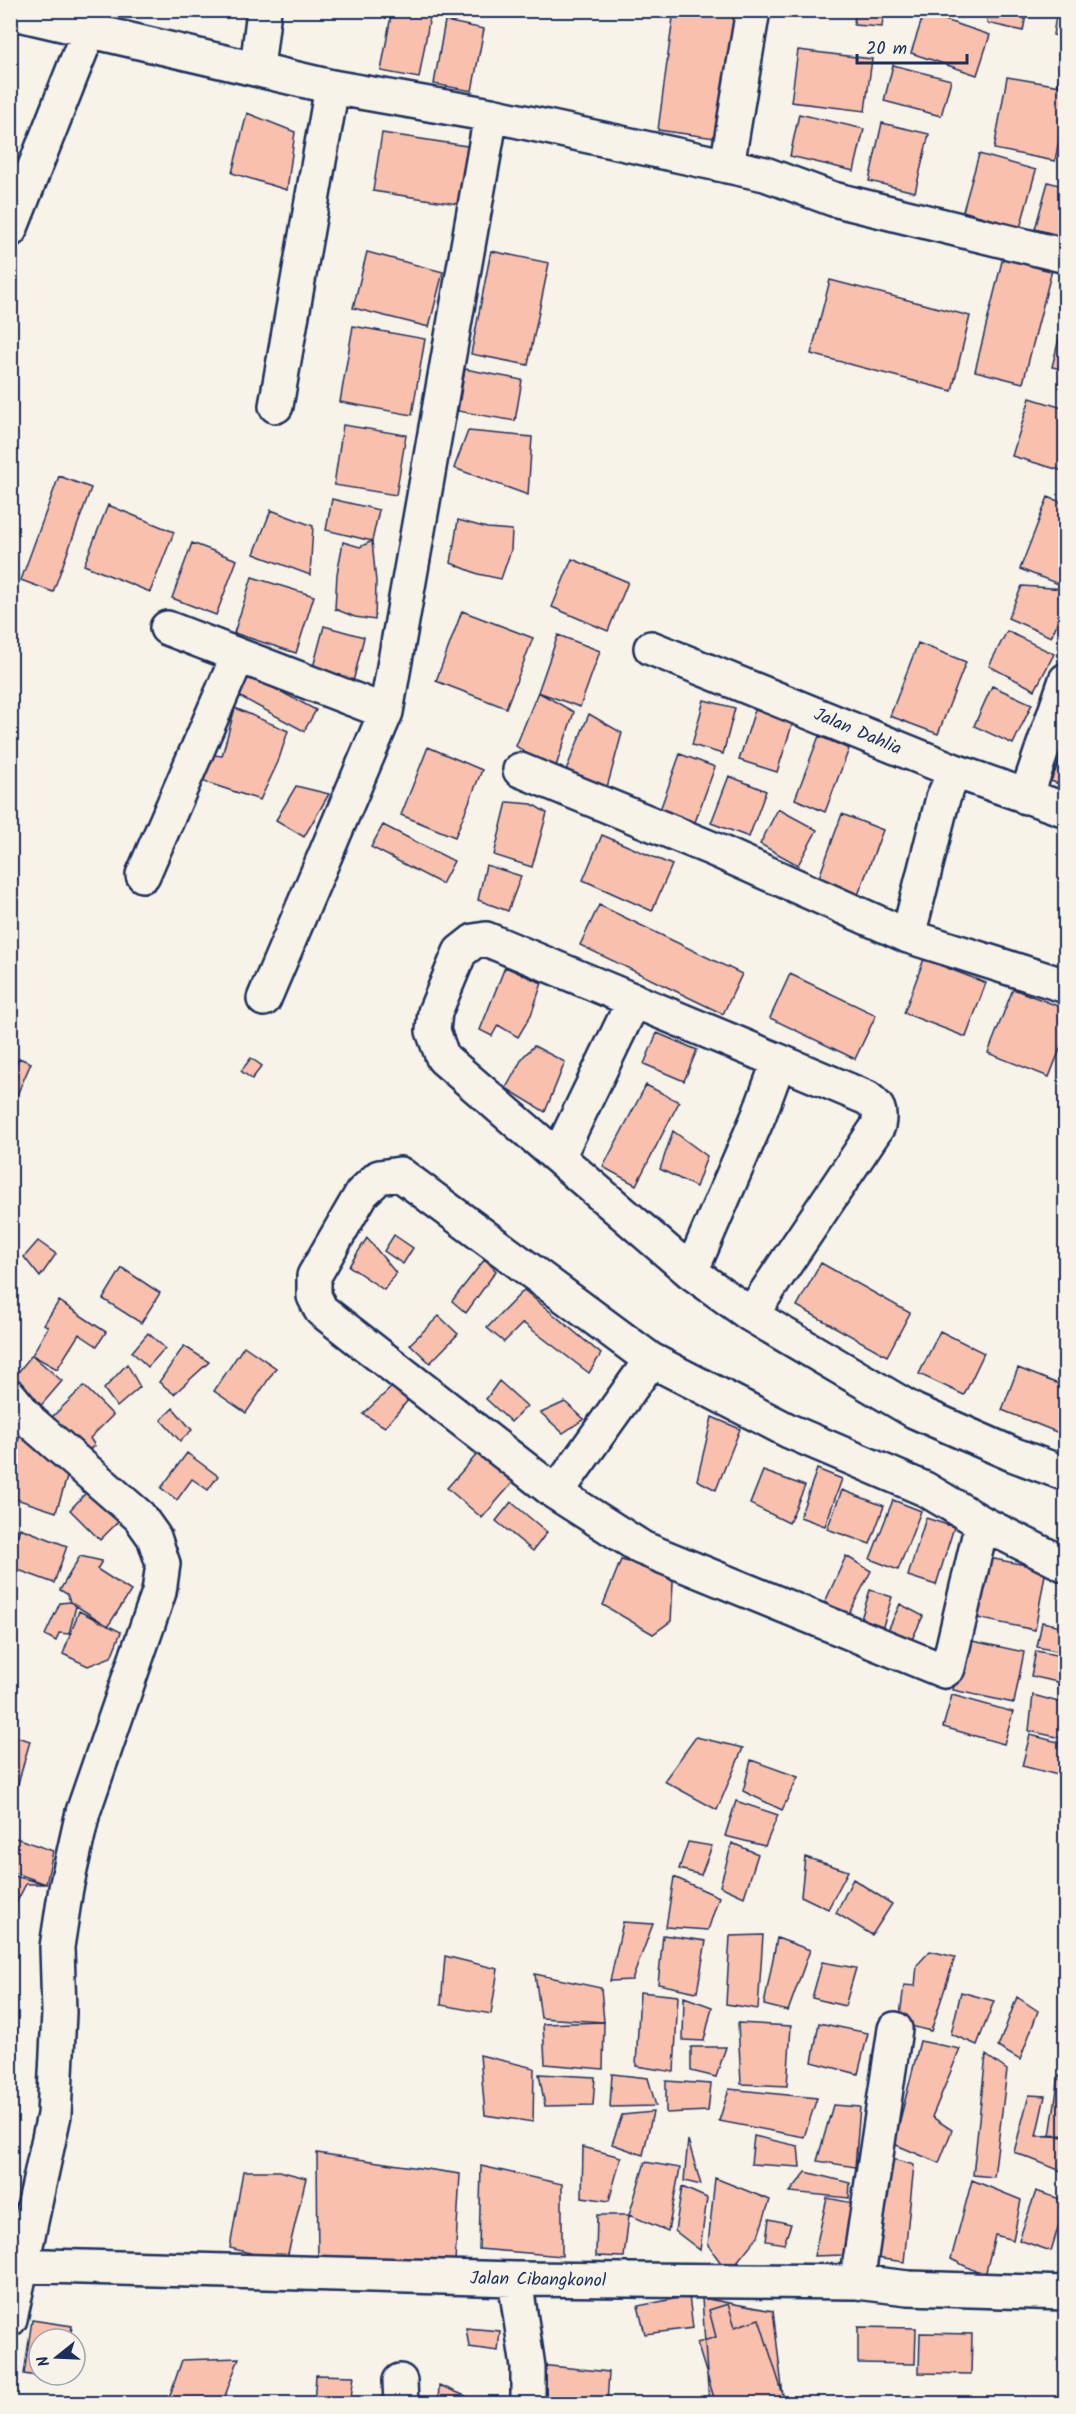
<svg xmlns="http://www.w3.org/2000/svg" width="1076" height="2414" viewBox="0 0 1076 2414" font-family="Kalam,sans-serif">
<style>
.building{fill:#f9c1ad;stroke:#1b2f5e;stroke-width:1.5}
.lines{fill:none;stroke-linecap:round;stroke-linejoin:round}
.minor-casing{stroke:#1b2f5e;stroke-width:38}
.minor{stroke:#f7f3e8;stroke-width:33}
.labels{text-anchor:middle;stroke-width:4.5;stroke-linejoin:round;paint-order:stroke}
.street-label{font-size:18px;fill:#1b2f5e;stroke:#f7f3e8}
</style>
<rect width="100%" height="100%" fill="#f7f3e8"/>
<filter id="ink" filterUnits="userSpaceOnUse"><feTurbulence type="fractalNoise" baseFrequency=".0167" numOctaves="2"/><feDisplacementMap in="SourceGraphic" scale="12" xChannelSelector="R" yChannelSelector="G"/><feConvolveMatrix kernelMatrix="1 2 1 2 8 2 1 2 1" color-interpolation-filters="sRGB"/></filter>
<g filter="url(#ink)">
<path class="building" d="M392,10H431L419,78L381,71Z
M674,10H739L722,139L658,130Z
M855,10H884L882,27L854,25Z
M986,10H1027L1023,31L987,23Z
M1057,10H1066V38L1053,35Z
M924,13L990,35L977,75L911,53Z
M445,21L484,29L472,91L434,84Z
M798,50L872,59L865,111L791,102Z
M1061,55L1066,56V85L1058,84Z
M893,65L951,80L941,116L884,101Z
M1007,77L1066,87V103L1055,161L994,149Z
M247,113L295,132L287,190L232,173Z
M799,114L864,129L854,171L790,156Z
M882,123L929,134L915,192L869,181Z
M382,133L473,147L464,205L373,191Z
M979,154L1036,170L1020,228L963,211Z
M1048,182L1066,187V237L1035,229Z
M491,251L549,263L528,365L471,354Z
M367,252L443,272L429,327L353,308Z
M1003,257L1052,270L1023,383L975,371Z
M830,280L970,316L952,391L811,354Z
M1066,310V370L1052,367Z
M353,326L425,339L412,415L340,402Z
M465,369L522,380L515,421L458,411Z
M1030,398L1066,409V462L1063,471L1012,456Z
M343,425L406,435L396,495L334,485Z
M468,431L532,437L528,495L454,468Z
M59,476L91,488L53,592L21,580Z
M1048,497L1066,504V587L1020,569Z
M332,499L379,510L372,541L326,530Z
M108,505L174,532L150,592L84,565Z
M271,510L313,526L310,575L254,554Z
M458,520L487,528L512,530L511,550L501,579L478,574L451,563Z
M372,541L376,582L375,620L355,617L335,609L337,574L343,542L360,547Z
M192,543L237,560L216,615L172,598Z
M572,559L628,582L608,631L552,607Z
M252,577L314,596L296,653L234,633Z
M1022,586L1066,589V604L1051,637L1008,618Z
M462,611L533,638L506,708L436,681Z
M324,626L364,637L353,682L312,671Z
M1007,631L1054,654L1035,690L989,666Z
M558,635L600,651L580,707L538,692Z
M918,643L966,662L938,734L890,716Z
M249,675L316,710L304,731L239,696Z
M992,686L1032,704L1013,744L974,726Z
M538,692L574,712L555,769L545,766L516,746Z
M704,700L735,708L723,754L692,745Z
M235,708L288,731L278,762L260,800L199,780L214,755L222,756Z
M755,710L793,722L777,772L739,760Z
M589,714L622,733L606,791L564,775Z
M819,736L849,749L825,812L795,799Z
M428,747L482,770L455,837L401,815Z
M1066,747V787L1051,781Z
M680,754L715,767L695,822L660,810Z
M729,776L766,791L749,837L711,823Z
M296,786L329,794L304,837L276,820Z
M507,802L532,804L547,813L532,867L494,855Z
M778,809L817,830L798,865L760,844Z
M842,814L883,830L858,895L818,880Z
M383,825L454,861L442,884L371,847Z
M602,835L672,865L652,911L583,880Z
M486,865L521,876L508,911L478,900Z
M1066,867V888L1059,886Z
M599,905L742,974L723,1014L580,945Z
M924,959L986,983L966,1037L904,1013Z
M505,967L542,983L531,1015L518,1037L498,1025L492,1036L480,1030Z
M790,974L876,1015L855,1059L770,1018Z
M1013,989L1066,1009V1034L1049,1077L988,1053Z
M657,1033L697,1050L684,1081L644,1064Z
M534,1046L565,1062L545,1112L506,1088L523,1057Z
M19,1058L31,1063L16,1097L10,1095V1091L17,1076L13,1071Z
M251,1058L262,1066L252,1079L241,1071Z
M646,1085L679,1102L636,1185L603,1167Z
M673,1131L707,1156L696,1187L660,1169Z
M394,1235L413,1248L403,1264L384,1251Z
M367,1238L396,1273L384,1290L349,1266Z
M38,1241L56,1254L40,1277L24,1257Z
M485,1259L496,1271L466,1313L452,1301Z
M821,1263L910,1313L887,1356L797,1306Z
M122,1268L160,1293L141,1323L103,1299Z
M524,1290L601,1354L589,1373L523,1323L504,1342L487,1328Z
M59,1301L106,1332L97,1346L79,1334L57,1369L32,1355L48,1327L44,1324Z
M439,1316L458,1334L430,1363L410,1344Z
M940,1331L984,1353L964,1395L919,1374Z
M148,1333L165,1348L148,1367L132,1352Z
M184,1346L209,1362L174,1394L159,1382Z
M244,1346L276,1368L246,1413L214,1391Z
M32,1355L62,1381L38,1409L10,1382Z
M127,1364L140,1387L117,1407L104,1389Z
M1018,1368L1066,1387V1416L1059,1433L1002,1410Z
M499,1381L527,1406L511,1422L486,1399Z
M394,1385L409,1399L385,1427L363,1414Z
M84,1386L113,1415L90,1438L95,1446L84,1452L50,1419Z
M565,1402L584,1419L563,1433L541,1413Z
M173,1408L192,1430L180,1441L161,1420Z
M712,1417L740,1429L716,1490L697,1480Z
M23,1426L70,1468L56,1512L10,1497V1465Z
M480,1451L514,1481L482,1518L447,1488Z
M187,1453L218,1476L208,1490L192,1479L177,1500L161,1488Z
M817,1469L842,1479L825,1526L800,1517Z
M763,1471L805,1486L789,1523L750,1504Z
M94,1484L126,1514L100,1540L70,1510Z
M842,1490L884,1506L870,1544L827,1529Z
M893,1500L921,1511L898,1570L870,1559Z
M511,1502L547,1532L533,1551L496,1521Z
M926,1518L954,1527L936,1585L908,1576Z
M20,1528L67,1546L54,1583L10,1567V1557Z
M80,1556L102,1561L97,1569L131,1591L108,1626L70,1602L67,1594L60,1590Z
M846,1556L871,1571L847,1617L825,1602Z
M984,1557L1046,1569L1035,1630L973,1617Z
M621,1560L653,1568L673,1582L671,1621L653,1634L603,1605Z
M870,1590L892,1597L883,1626L861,1619Z
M70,1602L76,1606L69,1634L59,1633L56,1641L45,1635L60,1603Z
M900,1604L923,1616L907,1650L884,1639Z
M79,1611L121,1632L111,1657L88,1666L63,1654Z
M1042,1622L1066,1627V1653L1037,1647Z
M963,1639L1024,1652L1014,1703L953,1690Z
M1036,1651L1066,1657V1684L1031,1676Z
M952,1695L1013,1712L1004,1744L943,1727Z
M1033,1695L1066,1704V1739L1029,1731Z
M10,1735L30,1741L18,1784L10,1782Z
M1030,1735L1066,1744V1777L1022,1766Z
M696,1737L743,1748L717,1810L664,1781Z
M751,1760L798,1777L782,1810L743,1791Z
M736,1801L778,1815L765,1846L725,1836Z
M10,1836L53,1851L46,1884L10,1871Z
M688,1842L712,1846L701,1875L679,1869Z
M732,1843L758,1854L744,1897L720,1886Z
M805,1857L848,1871L828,1909L801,1896Z
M10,1875L46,1884H26L10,1915Z
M674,1877L719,1897L708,1930L666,1927Z
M853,1879L892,1904L872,1935L836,1913Z
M623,1922L653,1924L632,1980L610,1981Z
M663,1935L706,1941L697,1992L658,1984Z
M763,1935L758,2009L726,2004L730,1936Z
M777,1938L810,1950L788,2011L764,2005Z
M930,1951L955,1957L931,2031L899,2023L904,1985L915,1986L917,1965Z
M445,1956L498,1969L491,2014L441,2005Z
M822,1962L856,1968L845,2006L812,1998Z
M535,1974L601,1988L604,2022L541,2018Z
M640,1992L678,1996L674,2072L636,2066Z
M961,1992L994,2001L977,2045L951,2034Z
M684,1997L712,2007L704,2041L683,2040Z
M1017,1997L1038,2011L1020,2060L998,2047Z
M604,2022L603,2069L545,2064L543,2024Z
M738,2023L791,2026L787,2086L741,2084Z
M819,2023L868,2033L858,2074L812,2062Z
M920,2041L960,2049L932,2117L952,2130L939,2163L894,2144Z
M691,2047H726L716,2077L691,2071Z
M480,2055L534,2068L533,2122L485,2115Z
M986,2055L1007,2070L994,2177L973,2175Z
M539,2074L595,2077L593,2105L545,2106Z
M612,2074L648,2078L656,2106L610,2107Z
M1059,2076H1066V2137L1050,2136Z
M666,2081L711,2084L708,2111L666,2113Z
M729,2089L817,2098L804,2137L719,2121Z
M1029,2095L1045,2096L1036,2136L1066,2135L1061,2171L1014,2152Z
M833,2105L860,2107L855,2167L817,2161Z
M653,2112L643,2155L612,2144L622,2115Z
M754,2136L798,2146L800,2167L751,2164Z
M688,2140L701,2185L684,2181Z
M583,2147L621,2157L609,2201L582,2197Z
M317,2153L460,2174L455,2262L318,2263Z
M886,2157L914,2165L904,2262L876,2258Z
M645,2162L680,2168L668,2231L629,2215Z
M481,2166L562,2184V2256L479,2249Z
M243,2171H279L306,2178L286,2262L230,2248Z
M806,2172L850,2183L849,2198L790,2192Z
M715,2178L770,2200L758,2236L728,2273L708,2245Z
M972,2180L1021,2200L1013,2240L995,2235L985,2276L951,2259Z
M682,2187L707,2198L700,2250L675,2231Z
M1036,2191L1066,2201L1051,2251L1019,2240Z
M827,2198L853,2203L844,2255L814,2256Z
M597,2215H629L624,2257L596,2256Z
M769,2219L791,2224L784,2244L766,2241Z
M689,2296L693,2328L645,2334L638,2306Z
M702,2298L773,2311L784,2404H709Z
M728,2304L735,2327L759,2319L786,2404H716L697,2343L716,2337L709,2310Z
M32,2320L72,2326L70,2339H39V2375H65L64,2380L24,2374Z
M858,2327L916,2328L915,2364L858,2363Z
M466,2328L500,2331L498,2351L469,2347Z
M920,2333L972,2334L971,2374L919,2373Z
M239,2358L222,2404H167L182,2360Z
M540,2365L609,2372L607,2404H536Z
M316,2375L354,2376L350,2404H314Z
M439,2385L480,2402V2404H438Z"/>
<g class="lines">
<defs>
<path id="minor" d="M10,12L332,87L491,115L765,174L833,199L1066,256
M257,68L264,10
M727,166L753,10
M10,230L89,30
M276,406L332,87
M167,628L386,712
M651,648L955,771L1066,810
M520,770L713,849L908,936L1066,986
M1026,797L1066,680
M143,875L238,656
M908,936L943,798L955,771
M264,999L386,712L491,115
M558,1157L634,1000
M691,1272L759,1115L779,1061L486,939L474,941L460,952L435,1012L433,1031L443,1058L691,1272L751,1315L914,1411L1012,1454L1066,1474
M751,1315L878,1126C881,1111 879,1107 867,1098L779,1061
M651,1360L556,1493L642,1548L944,1671L948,1668L982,1523
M10,1396L31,1422L139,1516L154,1537L163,1564L159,1592L83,1812L66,1888L57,1947L59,2013L54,2115L10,2319
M556,1493L321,1310L314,1296V1276L362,1193L379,1177L400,1174L651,1360L789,1431L925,1489L982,1523L1066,1565
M10,2265L515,2279L857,2282L908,2288L1066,2293
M515,2279L528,2367V2404
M857,2282L895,2029
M400,2381L401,2404"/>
</defs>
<use href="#minor" class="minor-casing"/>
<use href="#minor" class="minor"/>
</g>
</g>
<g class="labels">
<g class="street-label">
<text transform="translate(858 731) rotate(23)" y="6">Jalan Dahlia</text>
<text transform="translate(538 2279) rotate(1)" y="6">Jalan Cibangkonol</text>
</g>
</g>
<rect width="1076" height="2414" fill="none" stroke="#f7f3e8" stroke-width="36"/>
<rect x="18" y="18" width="1040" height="2378" fill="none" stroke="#1b2f5e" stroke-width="2" filter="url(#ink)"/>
<g transform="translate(57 2357) rotate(252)"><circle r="28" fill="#f7f3e8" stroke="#9fa5b1" stroke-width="1.5"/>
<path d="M0-4.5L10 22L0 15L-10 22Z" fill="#1b2f5e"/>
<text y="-9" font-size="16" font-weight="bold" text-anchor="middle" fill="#1b2f5e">N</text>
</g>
<path d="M857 54v9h110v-9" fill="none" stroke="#1b2f5e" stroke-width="3"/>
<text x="866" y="54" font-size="18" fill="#1b2f5e" stroke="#f7f3e8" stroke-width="4.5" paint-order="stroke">20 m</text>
</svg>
